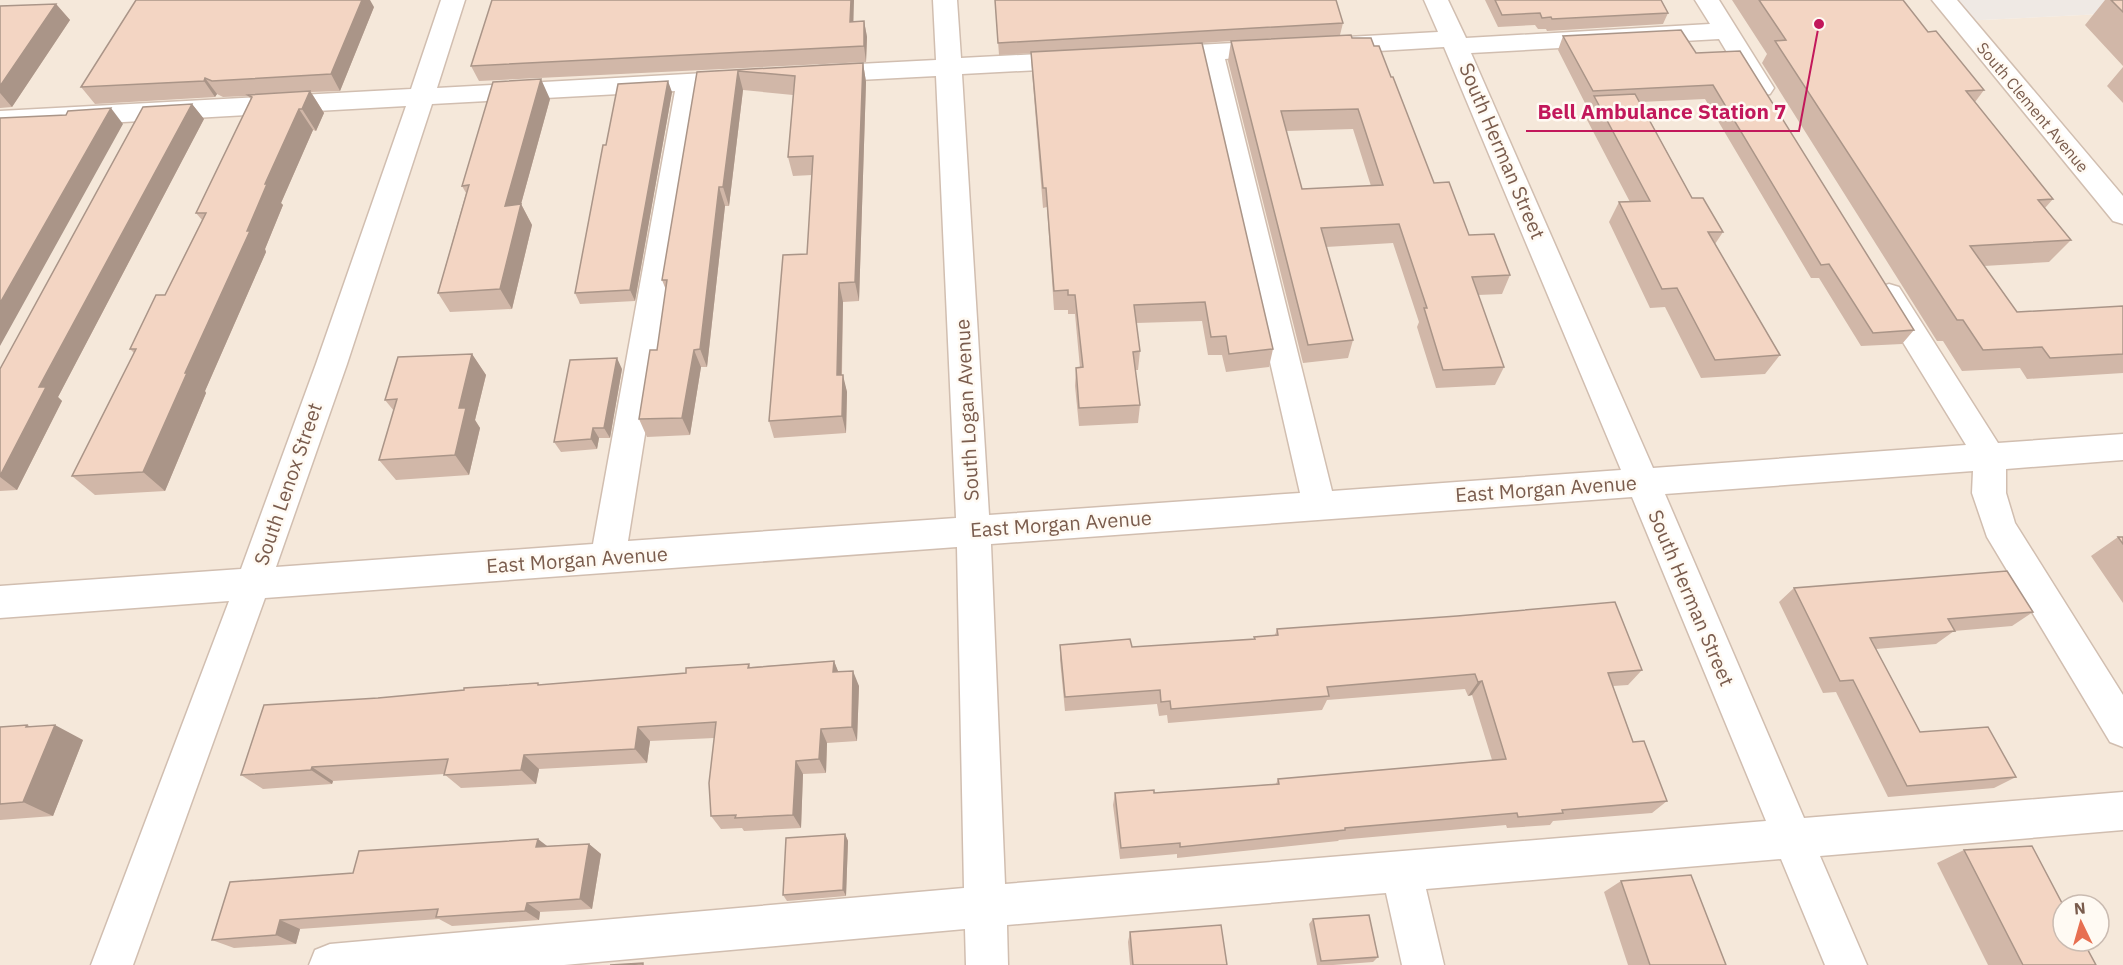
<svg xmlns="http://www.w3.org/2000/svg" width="2123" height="965" viewBox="0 0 2123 965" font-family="'IBM Plex Sans',sans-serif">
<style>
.residential{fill:#f5e8da;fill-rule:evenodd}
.industrial{fill:#efe9e4}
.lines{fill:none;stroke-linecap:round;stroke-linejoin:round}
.minor-casing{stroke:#d1beb0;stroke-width:3}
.minor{fill:#fff;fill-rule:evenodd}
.wall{fill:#d1b7a8;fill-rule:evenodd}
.shaded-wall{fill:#aa9588}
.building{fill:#f3d5c3;stroke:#aa9588;stroke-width:1.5;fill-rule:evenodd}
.labels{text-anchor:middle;stroke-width:5;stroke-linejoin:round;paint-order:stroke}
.far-street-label{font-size:16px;fill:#7a5c4d;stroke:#fffaf3}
.street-label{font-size:20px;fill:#7a5c4d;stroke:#fffaf3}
.leader{fill:none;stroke:#c2185b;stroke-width:2}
.callout-dot{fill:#c2185b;stroke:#fffaf3;stroke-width:2}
.callout-label{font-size:21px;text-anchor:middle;font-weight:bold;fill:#c2185b;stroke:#fffaf3;stroke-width:5;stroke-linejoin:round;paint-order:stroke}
</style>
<rect width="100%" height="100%" fill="#fdf6ec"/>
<path class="residential" d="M0,0H1938L1961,21L2123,13V965H0ZM2063,905H2099V941H2063Z"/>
<path class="industrial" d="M1944,0H2123V13L1961,21Z"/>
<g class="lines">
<defs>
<path id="minor" d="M441,0H465L437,88L741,71L750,73L754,79L750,85L700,89L628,541L956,518L936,76L820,82L811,80L807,74L811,68L820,66L936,60L933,0H957L961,58L1077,52L1086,54L1089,60L1086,66L1077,68L962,74L989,515L1300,493L1201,60L1158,63L1149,60L1146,55L1149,50L1158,47L1274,41L1283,44L1286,49L1283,54L1225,59L1332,491L1621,470L1444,47L1329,54L1320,51L1317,46L1320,41L1329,38L1438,32L1424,0H1448L1466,38L1710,24L1695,0H1719L1774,88L1770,94L1761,96L1752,94L1719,39L1471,53L1653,468L1966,445L1874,295L1879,287L1889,284L1899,287L1998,443L2123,434V460L2006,469V493L2015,523L2123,695V747L2110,742L1987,537L1972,493L1973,471L1665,494L1804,818L2123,792V830L1820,856L1867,965H1825L1781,859L1426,889L1444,965H1402L1386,893L1007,925L1008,965H966L965,929L564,965H309L315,950L330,944L964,888L957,547L265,598L133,965H91L229,601L0,618V586L241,569L316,364L406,106L0,129V111L411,89ZM675,91L593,544L276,567L347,364L432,104ZM1632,497L1766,821L1005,884L991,544Z
M1932,0H1957L2123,196V224L2113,221Z"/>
</defs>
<use href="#minor" class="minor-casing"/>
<use href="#minor" class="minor"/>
</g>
<path class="wall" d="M995,0L1343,23L1340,35L1352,38L1374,46L1391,77L1434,183L1469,235L1510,275L1502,294L1478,295L1504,367L1495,385L1436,388L1417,327L1419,322L1393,243L1326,247L1353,340L1348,358L1303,363L1228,61L1231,41L1158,46L1273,349L1269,367L1226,372L1222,355H1208L1202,321L1136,323L1140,351L1138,370H1135L1140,405L1138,423L1079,426L1075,386L1076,368H1080L1075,314H1068V310H1054L1047,207L1043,208L1032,72L1031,53L999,55ZM1353,129L1371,186L1302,189L1286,131Z
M1485,0H1661L1668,13L1663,24L1547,31L1546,29H1538L1535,25L1498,27Z
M1732,0H1903L1928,32L1984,90L1975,102L2053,199L2045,208L2071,240L2049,262L1984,266L2017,312L2123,306V373L2027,379L2020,368L1962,371L1943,341H1937L1762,63L1767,54Z
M2105,0H2123V66L2085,25Z
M56,4L70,20L12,107L0,108V6Z
M374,7L340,91L311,92L324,113L316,131L313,130L281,203L283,205L265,249L266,252L205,391L206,393L165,491L95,495L72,476L134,353L130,349L165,295L202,220L196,213L251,99L248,96L223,97L217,94L215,97L95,104L81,87Z
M864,21L867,37L866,62L479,81L471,66Z
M1563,36L1696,53L1914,330L1902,344L1861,346L1819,278H1811L1705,99L1640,102L1692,198L1723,232L1715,244L1780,355L1765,374L1701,378L1665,307L1650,308L1609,222L1619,202H1630L1585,116L1590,105H1586L1558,50Z
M863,63L866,82L859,301L843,302L842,375L847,392L846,433L774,438L769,421L807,254L812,175L793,176L788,157L793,95L743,90L729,206H725L707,367H701L690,435L647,437L639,419L657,350L666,290L662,280L697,72Z
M2123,67V103L2107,86Z
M672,92L635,301L580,304L575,293L606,145Z
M550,99L521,204L532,225L512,309L450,312L438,293L466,193L462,186Z
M192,104L204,119L58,397L62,401L17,490L0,491V369Z
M472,354L486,375L475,420L480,428L469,475L396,480L379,460L394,411L385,400Z
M622,369L610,438H599L597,449L561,452L554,442Z
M2118,537H2123V603L2091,556Z
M1794,588L2033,612L2012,626L1954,631L1936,644L1876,649L1920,732L2016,777L1994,788L1888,797L1836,692L1823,693L1779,602Z
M1277,629L1642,670L1628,685L1613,686L1633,742L1667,801L1652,813L1553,821L1550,825L1507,828L1506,825L1339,840L1338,841L1177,858V854L1120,859L1113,805L1115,793H1154L1276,784L1278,779L1492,760L1472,695L1468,696L1465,689L1327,700L1322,710L1168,723L1167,715L1159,716L1157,704L1065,711L1060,660V645L1132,647L1254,639V637L1275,635Z
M834,661L838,672L859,686L857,741L827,743L826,773L803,774L801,828L744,831L742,828L721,829L711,816L714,738L650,741L647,763L539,769L536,784L461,788L444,774L333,781L332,784L263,789L241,775L378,698L686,673L749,664L750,667Z
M0,727H31L83,740L53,816L0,820Z
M845,834L848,841L846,896L787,901L783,895Z
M589,844L601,854L592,909L540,912L539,920L452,926L439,919L300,929L296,944L234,948L212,940L353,873L547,846Z
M1964,850L2096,965H1988L1937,863Z
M1621,881L1726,965H1628L1604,892Z
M1313,919L1378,957L1373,962L1333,965H1317L1309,924Z
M1130,932L1227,965H1130L1128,942Z"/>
<path class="shaded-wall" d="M362,0H370L374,7L340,91L331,74Z
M851,0H854L853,38L850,22Z
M56,4L70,20L12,107L0,93V86Z
M864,21L867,37L866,62L864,46Z
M863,63L866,82L859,301L855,282Z
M738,71L743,90L729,206L723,187Z
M205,78L217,94L215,97L204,81Z
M541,79L550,99L521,204L532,225L512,309L500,289L505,206Z
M668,81L672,92L635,301L630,290Z
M310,91L324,113L316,131L302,109Z
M192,104L204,119L58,397L62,401L17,490L0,477V476L39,387Z
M111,108L123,124L0,346V303Z
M299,109L313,130L281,203L283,205L265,249L266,252L205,391L206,393L165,491L143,472L185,373L247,231L265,184Z
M719,187L725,206L707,367L700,349Z
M839,283L843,302L841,393L837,375Z
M694,350L701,367L690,435L682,418Z
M472,354L486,375L475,420L480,428L469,475L455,455L459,408Z
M617,358L622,369L610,438L604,428Z
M843,375L847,392L846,433L842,416Z
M593,428L599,438L597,449L591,439Z
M834,661L840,676L833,672Z
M853,671L859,686L857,741L852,727Z
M1482,681L1472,695L1468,696L1478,682Z
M27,725L50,736L55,725L83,740L53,816L23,802L26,727Z
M638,727L650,741L647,763L635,749Z
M821,729L827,743L826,773L819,759Z
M524,755L539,769L536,784L521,770Z
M796,761L803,774L801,828L793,815Z
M312,767L333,781L332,784L311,770Z
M845,834L848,841L846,896L843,890Z
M538,839L551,849L536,847Z
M589,844L601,854L592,909L580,899Z
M527,903L540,912L539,920L525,911Z
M280,920L300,929L296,944L276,935Z"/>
<path class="building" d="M136,0H362L331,74L212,81L205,78L204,81L81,87Z
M492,0H851L850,22L864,21V46L471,66Z
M995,0H1336L1343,23L998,43Z
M1495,0H1661L1668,13L1552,19L1551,17L1542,18L1540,13L1502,15Z
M1759,0H1903L1928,32L1936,31L1984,90L1966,91L2053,199L2038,200L2071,240L1970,246L2017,312L2123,306V354L2050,358L2042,347L1983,350L1963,320H1957L1775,41L1786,40Z
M2111,0H2123V12Z
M56,4L0,86V6Z
M1681,30L1696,53L1740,51L1914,330L1873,333L1829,264L1821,265L1713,85L1593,91L1563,36Z
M1351,35L1352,38H1371L1374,46H1379L1391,77H1393L1434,183L1449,182L1469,235L1494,234L1510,275L1472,277L1504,367L1443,370L1424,308H1427L1399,224L1321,228L1353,340L1308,345L1231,41ZM1358,109L1383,185L1302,189L1281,111Z
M1202,43L1273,349L1229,354L1226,336L1211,337L1205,302L1134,305L1140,351L1133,352L1140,405L1079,408L1076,368L1083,367L1075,295H1068V290L1054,291L1046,188H1043L1031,52Z
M863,63L855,282L839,283L837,375H843L842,416L769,421L783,255L807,254L813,156L788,157L795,76L738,71L723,187H719L700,349L694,350L682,418L639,419L650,350H657L667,280H662L697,72Z
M541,79L505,206L521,204L500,289L438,293L469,185L462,186L493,82Z
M668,81L630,290L575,293L603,145H606L618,84Z
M310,91L302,109H299L265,184H267L247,231H250L185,373H187L143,472L72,476L136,349H130L156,295H165L206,213H196L252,97L248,95Z
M1635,94L1692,198H1703L1723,232H1708L1780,355L1715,360L1677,288L1662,289L1619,202L1650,201L1594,96Z
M192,104L39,387H46L0,476V369L143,107Z
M111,108L0,303V118L66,115L68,111Z
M472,354L459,408H466L455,455L379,460L397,399L385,400L398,357Z
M617,358L604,428H593L591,439L554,442L570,360Z
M2118,537H2123V544Z
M2007,571L2033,612L1948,619L1955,631L1870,638L1920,732L1988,727L2016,777L1907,786L1853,680L1840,681L1794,588Z
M1615,602L1642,670L1608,673L1633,742L1644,741L1667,801L1562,810L1563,813L1518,817L1517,813L1345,828V830L1180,847V843L1121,848L1115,793L1154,790V793L1279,784L1278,779L1506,759L1482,681L1478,682L1475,674L1327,687L1329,696L1171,709L1170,701L1161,702L1160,690L1065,697L1060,645L1130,639L1132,647L1255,639L1254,637L1278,635L1277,629L1457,616Z
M834,661L833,672L853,671L852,727L821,729L819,759L796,761L793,815L735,818L736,815L711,816L709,783L716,722L638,727L635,749L524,755L521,770L444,775L448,759L312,767L311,770L241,775L264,705L378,698L464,690V688L538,683V685L686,673V668L749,664L748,668Z
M27,725L26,727L55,725L23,802L0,804V727Z
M845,834L843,890L783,895L786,838Z
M538,839L536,847L589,844L580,899L527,903L525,911L436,917L438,909L280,920L276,935L212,940L230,882L353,873L359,851Z
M2032,846L2063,905V941H2083L2096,965H2023L1964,850Z
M1691,875L1726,965H1650L1621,881Z
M1369,915L1378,957L1321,961L1313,919Z
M1221,925L1227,965H1133L1130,932Z
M643,963V965H610Z"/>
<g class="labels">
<g class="far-street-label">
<text transform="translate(2033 107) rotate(50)" y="6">South Clement Avenue</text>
</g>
<g class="street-label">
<text transform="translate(1502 151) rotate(67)" y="7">South Herman Street</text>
<text transform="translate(967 410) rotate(-93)" y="7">South Logan Avenue</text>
<text transform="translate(288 484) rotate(-71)" y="7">South Lenox Street</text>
<text transform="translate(1546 489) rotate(-4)" y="7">East Morgan Avenue</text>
<text transform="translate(1061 524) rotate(-4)" y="7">East Morgan Avenue</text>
<text transform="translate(577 560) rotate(-4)" y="7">East Morgan Avenue</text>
<text transform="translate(1691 598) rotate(67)" y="7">South Herman Street</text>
</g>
</g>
<path class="leader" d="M1819 24L1799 131H1526"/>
<circle class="callout-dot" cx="1819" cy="24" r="6"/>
<g class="callout-label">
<text x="1662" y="119">Bell Ambulance Station 7</text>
</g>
<g transform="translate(2081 923) rotate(355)"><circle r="28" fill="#fffaf3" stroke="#cabbb1" stroke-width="1.5"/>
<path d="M0-4.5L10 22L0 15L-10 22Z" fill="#e76f51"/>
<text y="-9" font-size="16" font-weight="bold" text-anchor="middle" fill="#7a5c4d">N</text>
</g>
</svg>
